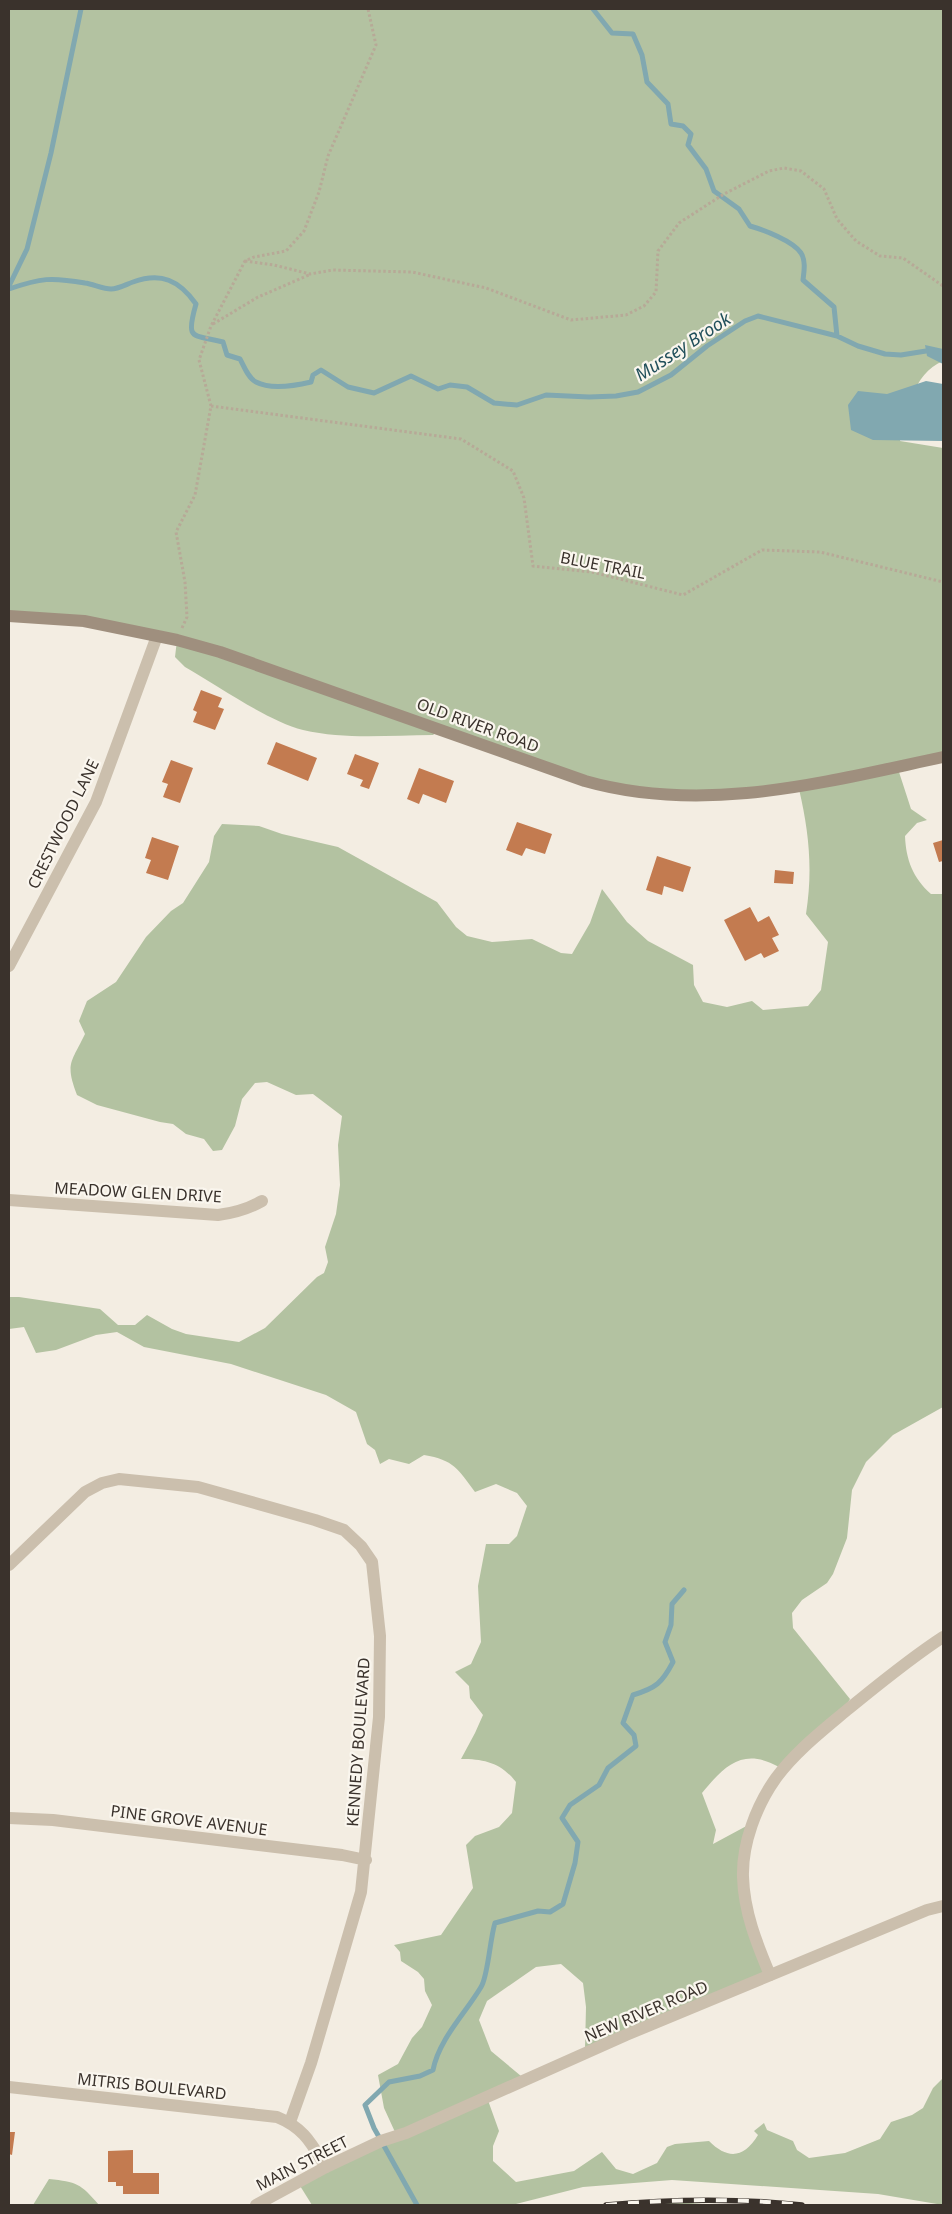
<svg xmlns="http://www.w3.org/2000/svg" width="952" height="2214" viewBox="0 0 952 2214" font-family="'Noto Sans',sans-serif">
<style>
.green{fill:#b3c2a1}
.water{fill:#81a8b0}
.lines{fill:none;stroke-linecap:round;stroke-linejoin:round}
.stream{stroke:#81a8b0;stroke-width:5}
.building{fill:#c37b50}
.path{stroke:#b7a997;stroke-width:3;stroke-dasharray:2.5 2.5;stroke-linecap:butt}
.minor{stroke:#cbbfad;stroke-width:12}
.tertiary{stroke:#cbbfad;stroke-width:12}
.secondary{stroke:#9f8f7e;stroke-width:12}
.rail-casing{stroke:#3a322c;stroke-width:5.5}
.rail{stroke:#faf6ee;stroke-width:4;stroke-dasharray:11;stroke-linecap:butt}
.labels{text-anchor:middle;stroke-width:4.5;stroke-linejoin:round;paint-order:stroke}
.street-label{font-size:16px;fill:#3a322c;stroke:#faf6ee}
.water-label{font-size:18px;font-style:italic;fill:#22505b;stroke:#faf6ee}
</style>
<rect width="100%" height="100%" fill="#f3ede2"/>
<path class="green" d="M9,9H943V361C912,374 907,412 900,441L943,448V758L899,772L911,809L927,820L917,823L905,836C906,860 913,878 931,894H943V1407L893,1435L866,1462L852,1490L847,1538L833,1574L827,1583L802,1600L792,1613L793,1628L850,1699L847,1704L779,1767C743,1747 725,1765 702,1793L716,1830L713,1844L752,1823L743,1878L770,1975L585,2049L586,2007L583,1983L561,1964L536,1967L487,2001L479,2020L491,2051L521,2076L485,2092L499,2131L493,2146V2161L516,2182L574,2171L602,2152L616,2169L633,2174L657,2163L667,2147L675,2144L709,2141C728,2160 744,2158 758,2135L754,2131L764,2123L767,2130L793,2141L797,2150L809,2158L845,2153L880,2139L891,2122L912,2115L923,2108L933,2088L943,2078V2205L878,2194L672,2180L583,2187L512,2205H312L297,2181L395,2132L384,2108L378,2075L398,2064L412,2038L422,2027L432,2005L425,1991L424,1979L418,1972L401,1961L400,1952L394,1945L441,1935L473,1888L466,1845L475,1836L499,1827L512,1813L516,1782C501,1763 485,1759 461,1759L475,1733L483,1715L470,1698L469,1686L455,1672L471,1664L481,1642L478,1586L486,1544H509L517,1536L527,1506L517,1493L496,1484L475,1492C458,1469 454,1460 424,1455L409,1464L389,1459L380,1464L375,1450L367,1444L356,1412L326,1395L231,1364L144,1347L117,1332L96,1335L56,1350L36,1353L24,1327L9,1329V1297H19L100,1309L118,1325H135L147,1315L172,1329L186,1334L239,1342L265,1328L317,1277L324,1273L328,1262L325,1247L336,1214L340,1185L338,1145L342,1116L313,1094L296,1095L267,1082L255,1083L242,1099L235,1126L222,1150L213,1151L204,1139L186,1134L173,1124L160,1122L97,1105L77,1095C65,1063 71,1063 85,1034L79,1021L87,1001L116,982L146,937L171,911L183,903L209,862L214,836L222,824L259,826L282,834L338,847L437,902L456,927L467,936L492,942L532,939L561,953L572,954L590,923L602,889L627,922L648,941L693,965L694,985L703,1002L727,1007L752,1001L763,1010L808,1006L821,990L828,942L806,914C813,870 809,832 799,789L665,793L586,780L440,729L433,735C390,735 346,740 303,730C268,721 218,686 185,667L175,657L177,640L9,611Z
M49,2179C77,2182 80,2183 99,2205H33Z
M675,2202L716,2205H643Z"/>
<path class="water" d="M925,345L943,349V364L927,356Z
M926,381L943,384V441L873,440L851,430L848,405L858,391L887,394Z"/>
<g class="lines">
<path class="stream" d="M593,9L612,33L633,34L642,55L647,82L668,104L671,124L683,126L691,134L688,145L706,169L714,191L739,209L750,226C764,230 793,241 801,253C806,261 804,272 803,280L834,307L837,336
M9,286L27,249L51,153L81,9
M9,289C41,278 51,277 85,283C93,284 103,289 111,289C118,289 127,284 133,282C161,272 179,280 196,304C185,342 193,334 223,342L227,355L240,359C244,366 248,378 256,382C271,390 294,386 311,382L313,375L321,370L348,387L374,393L411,376L438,389L450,385L467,387L494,403L517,405L546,395L589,397L616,396L638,392L671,375L707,346L745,321L758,316L837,336L858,346L885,354L901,355L926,351
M417,2205L374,2128L365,2105L389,2082L420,2076L433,2070C439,2039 465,2014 481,1987C488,1977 490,1938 495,1923L538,1911L550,1912L563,1904L575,1863L578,1842L562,1818L570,1805L599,1785L608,1768L636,1746L634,1735L623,1723L633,1695C656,1688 662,1683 673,1662L665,1642L671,1625L672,1604L684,1590"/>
</g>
<path class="building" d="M201,690L222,698L218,707L224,709L215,730L193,722L197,712L193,710Z
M276,742L317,758L308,781L267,764Z
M355,754L379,763L369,789L360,786L363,780L347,774Z
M171,760L193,768L180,803L163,797L168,784L162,782Z
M419,768L454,781L446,803L423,794L419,804L407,799Z
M517,822L552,834L545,854L526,848L522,856L506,850Z
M152,837L179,846L168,880L146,873L151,860L145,858Z
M943,840V861L939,862L933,843Z
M657,856L691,867L683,892L664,886L662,895L646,890Z
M775,870L794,872L793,884L774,883Z
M750,907L758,922L769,916L779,935L772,938L779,951L764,958L761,953L745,961L724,920Z
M9,2132H15L12,2155L9,2154Z
M133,2150V2173H159V2194H123V2186H116V2182H108V2151Z"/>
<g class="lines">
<path class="path" d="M245,261L274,265L310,274L333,270L412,272L486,288L571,320L626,315L644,306L656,292L658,251L679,223L724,194L769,171L784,168L801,171L824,189L837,219L856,241L880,256L903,258L943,286
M213,324L258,297L309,275
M211,406L461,439L513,471L524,498L533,566L592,572L683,595L762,550L820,552L943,582
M182,628L187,617L185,582L176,532L195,495L211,406L199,360L211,326L245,261L254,257L286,251L304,231L319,192L328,156L376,45L368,9"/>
<path class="minor" d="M9,966L96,802L157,636
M9,1200L218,1215C234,1213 248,1209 262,1201
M9,1565L85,1492L102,1483L119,1479L198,1487L315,1520L344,1530L361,1546L372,1562L380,1636L379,1717L361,1892L311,2063L290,2122
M9,1818L53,1820L342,1855L366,1860
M770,1975C757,1944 744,1912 743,1877C742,1844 756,1806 776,1778C795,1752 822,1731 847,1710C878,1685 909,1659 943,1637
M9,2087L277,2117C304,2128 311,2143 326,2167"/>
<path class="tertiary" d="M256,2205L326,2167L381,2141L406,2133L626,2035L927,1910L943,1906"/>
<path class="secondary" d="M9,616L84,621L177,640L220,652L585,781C705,815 825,782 943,757"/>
<defs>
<path id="rail" d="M606,2205C672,2199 737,2198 802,2205"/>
</defs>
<use href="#rail" class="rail-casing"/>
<use href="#rail" class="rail"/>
</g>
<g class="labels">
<g class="street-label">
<text transform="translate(603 565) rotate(11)" y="6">BLUE TRAIL</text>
<text transform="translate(478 725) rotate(20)" y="6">OLD RIVER ROAD</text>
<text transform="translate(63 824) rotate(-64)" y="6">CRESTWOOD LANE</text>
<text transform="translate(138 1192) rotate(3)" y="6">MEADOW GLEN DRIVE</text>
<text transform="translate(358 1742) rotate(-86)" y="6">KENNEDY BOULEVARD</text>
<text transform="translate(189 1820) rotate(7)" y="6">PINE GROVE AVENUE</text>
<text transform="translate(646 2011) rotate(-23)" y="6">NEW RIVER ROAD</text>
<text transform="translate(152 2086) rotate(6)" y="6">MITRIS BOULEVARD</text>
<text transform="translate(302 2163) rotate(-27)" y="6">MAIN STREET</text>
</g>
<g class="water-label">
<text transform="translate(683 347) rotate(-33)" y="6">Mussey Brook</text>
</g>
</g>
<rect width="952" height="2214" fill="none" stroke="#3a322c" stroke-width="20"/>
</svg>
